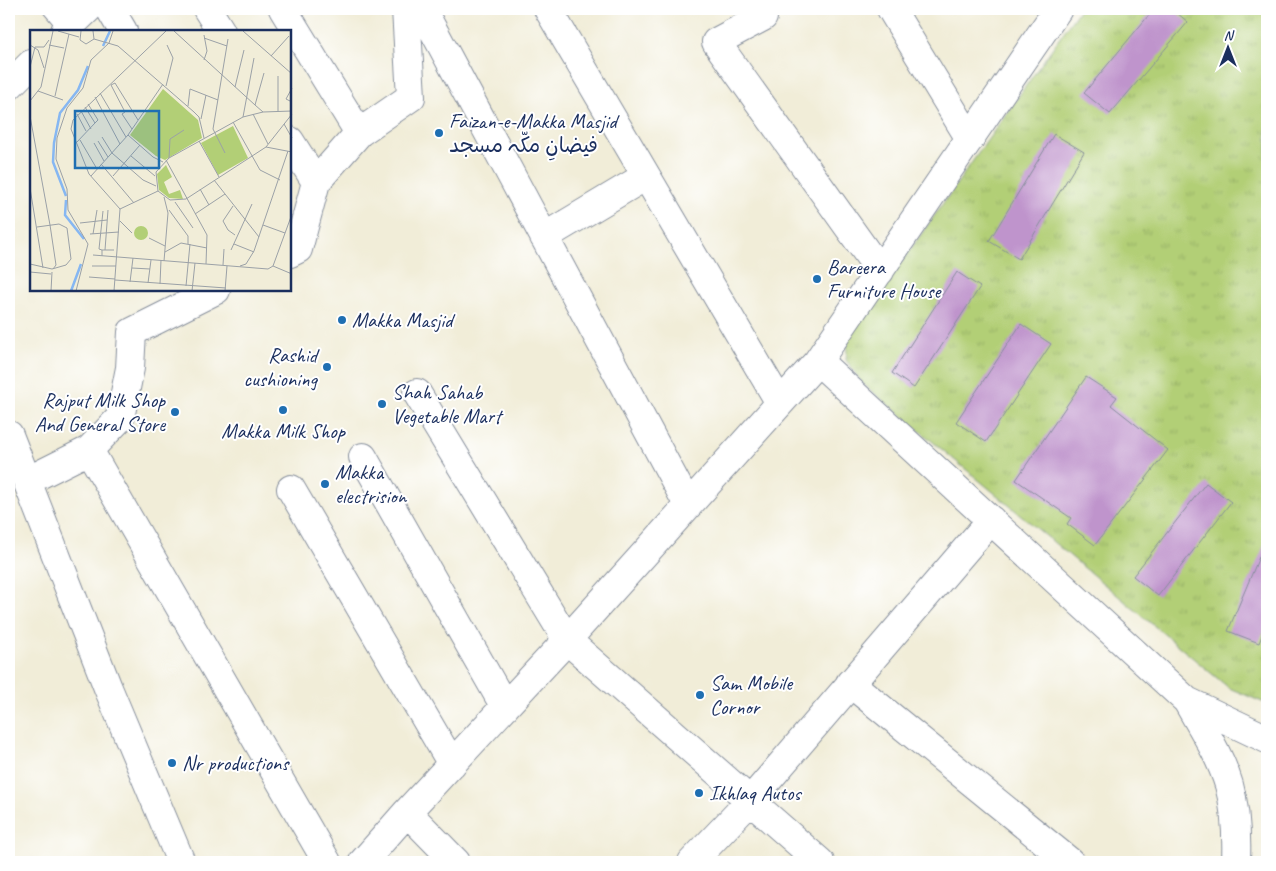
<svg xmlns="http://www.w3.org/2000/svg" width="1276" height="871" viewBox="0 0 1276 871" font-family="Caveat,'Playpen Sans Arabic',sans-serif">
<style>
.grass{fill:url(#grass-tufts);stroke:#667f6a}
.building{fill:#bf94cc}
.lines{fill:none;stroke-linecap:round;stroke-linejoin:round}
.lane-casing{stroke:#868e9b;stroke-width:16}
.street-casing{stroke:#868e9b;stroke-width:30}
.lane{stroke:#fff;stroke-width:14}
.street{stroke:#fff;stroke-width:28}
.poi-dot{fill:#1f6fb2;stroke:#fff;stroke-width:2}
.labels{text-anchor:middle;stroke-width:4;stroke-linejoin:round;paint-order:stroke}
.poi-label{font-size:21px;fill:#1b2f5e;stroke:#fff;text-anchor:start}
.inset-river{fill:none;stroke:#86b7f2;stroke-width:2.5}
.inset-road{fill:none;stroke:#9ba1a7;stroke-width:1}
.view{fill:#1f6fb2;fill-opacity:0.15;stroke:#1f6fb2;stroke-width:2.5}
.inset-edge{fill:none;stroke:#1b2f5e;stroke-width:2.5}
</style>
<defs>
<pattern id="grass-tufts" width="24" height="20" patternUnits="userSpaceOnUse" patternTransform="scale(1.25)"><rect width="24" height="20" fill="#b2cf76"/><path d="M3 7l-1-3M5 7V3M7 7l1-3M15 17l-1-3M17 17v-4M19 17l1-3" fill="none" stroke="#98b268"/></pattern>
</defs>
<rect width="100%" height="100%" fill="#fff"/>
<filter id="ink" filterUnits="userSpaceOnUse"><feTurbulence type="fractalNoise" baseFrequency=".02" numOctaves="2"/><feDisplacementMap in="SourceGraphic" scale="10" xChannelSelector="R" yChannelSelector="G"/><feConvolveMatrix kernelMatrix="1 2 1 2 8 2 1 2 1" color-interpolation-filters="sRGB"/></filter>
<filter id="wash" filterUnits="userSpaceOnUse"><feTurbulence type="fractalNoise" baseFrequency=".0096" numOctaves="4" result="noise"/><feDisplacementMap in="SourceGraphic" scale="20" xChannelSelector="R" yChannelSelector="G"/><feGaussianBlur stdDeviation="1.12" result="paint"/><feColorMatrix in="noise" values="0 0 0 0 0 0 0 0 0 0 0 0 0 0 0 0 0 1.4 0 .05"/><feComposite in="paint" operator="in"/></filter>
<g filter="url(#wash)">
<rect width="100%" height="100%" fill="#f1edd8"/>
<path class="grass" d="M1080,9H1267V704L1229,688L862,383L846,360L848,338Z"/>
<g id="blocks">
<path class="building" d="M1154,9H1172L1188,22L1110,114L1084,93Z
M1054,134L1084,152L1019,259L989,241Z
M957,272L980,287L914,388L892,373Z
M1021,324L1051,344L986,442L956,422Z
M1086,377L1117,397L1111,405L1168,450L1095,545L1067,524L1071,518L1016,480Z
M1206,483L1231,502L1158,596L1133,576Z
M1267,538V623L1259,643L1228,631Z"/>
</g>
</g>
<g filter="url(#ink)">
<use href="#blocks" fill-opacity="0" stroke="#868e9b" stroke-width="1"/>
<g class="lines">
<defs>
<path id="lane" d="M50,9L67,29"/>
<path id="street" d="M110,9L123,31
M207,9L221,31
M283,9L359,133L316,182
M422,9L688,505
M548,9L780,403
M759,9L763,17L716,42L880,271
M891,9L970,139
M65,31L88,9
M9,86L31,64
M359,133L411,97L406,9
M290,141L316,182L298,249L290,253
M544,237L646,176
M818,361L1187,701L1267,739
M417,393L567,640L820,862
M9,435L108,688L181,862
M89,450L327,862
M363,457L505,707
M27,481L89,450L120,418L130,368L132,332L216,290
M291,489L452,764
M850,683L1070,862
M1187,701C1202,728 1220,755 1229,785C1236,810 1237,836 1236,862
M407,812L456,862
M363,862L407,812L567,640L818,361L1058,9
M692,862L750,801L991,520"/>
</defs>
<use href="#lane" class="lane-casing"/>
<use href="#street" class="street-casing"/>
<use href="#lane" class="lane"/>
<use href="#street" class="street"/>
</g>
</g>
<g class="poi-dot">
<circle cx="439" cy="133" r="5"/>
<circle cx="817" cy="279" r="5"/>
<circle cx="342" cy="320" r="5"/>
<circle cx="327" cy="367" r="5"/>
<circle cx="382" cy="404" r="5"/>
<circle cx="283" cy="410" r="5"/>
<circle cx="175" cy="412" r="5"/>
<circle cx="325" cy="484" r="5"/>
<circle cx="700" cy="695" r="5"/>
<circle cx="172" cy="763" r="5"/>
<circle cx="699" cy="793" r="5"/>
</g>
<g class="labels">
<g class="poi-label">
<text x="449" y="128">Faizan-e-Makka Masjid<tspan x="449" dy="24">فیضانِ مکّہ مسجد</tspan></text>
<text x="827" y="274">Bareera<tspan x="827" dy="24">Furniture House</tspan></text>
<text x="352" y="327">Makka Masjid</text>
<text x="317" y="362" text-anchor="end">Rashid<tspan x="317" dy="24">cushioning</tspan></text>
<text x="392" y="399">Shah Sahab<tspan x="392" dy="24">Vegetable Mart</tspan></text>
<text x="165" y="407" text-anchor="end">Rajput Milk Shop<tspan x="165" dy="24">And General Store</tspan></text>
<text x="283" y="438" text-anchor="middle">Makka Milk Shop</text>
<text x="335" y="479">Makka<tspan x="335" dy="24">electrision</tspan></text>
<text x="710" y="690">Sam Mobile<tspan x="710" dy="24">Cornor</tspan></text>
<text x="182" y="770">Nr productions</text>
<text x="709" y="800">Ikhlaq Autos</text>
</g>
</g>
<g transform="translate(30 30)">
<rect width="261" height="261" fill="#f1edd8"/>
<path d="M133,59L168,90L172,108L135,130L126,126L100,105ZM203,96L218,128L188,145L171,113ZM136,135L142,147L134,152L139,164L150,160L153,169L139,168L129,160L127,144Z" fill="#b2cf76"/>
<path d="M104 203a7 7 0 1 1 14 0a7 7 0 1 1-14 0Z" fill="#b2cf76"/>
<path class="inset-river" d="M73,16L80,1M36,166L23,132L24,113L30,83L48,60L58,36M36,170L35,185L54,209M41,261L51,234"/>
<path class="inset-road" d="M28,1L49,7M51,1L50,10L56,14L64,9L63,1M144,1L225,75M213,1L262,44M174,5L177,21L174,30M174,8L197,16M64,9L88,16L164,82L169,87L174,108M0,15L8,20L14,38M19,15L34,18M241,26L259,6M0,37L5,17H14L19,10M136,56L143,28L137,15M205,57L214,20M262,58L256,69L262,72M8,61L33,70M70,63L96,107M25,66L39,4M65,67L90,114M0,71L11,57L23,1M58,74L68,90L65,93M158,76L160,59L188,70M51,81L61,99M248,81V46M262,81L233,82L213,87L139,128L126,142L128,161L140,170L156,169L236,117L262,84M233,82L225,75L234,43M47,84L56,101M223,84L238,114M0,86L20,195L26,235L23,239M213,87L224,28M171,89L176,65M203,92L230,140L250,150M254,94L262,108M102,99L92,84L95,82L81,55L85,53L108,90M98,105L123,127L133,132M72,107L82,123L113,150L126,156M50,110L67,139M68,111L78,127M169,111L189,147M46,113L65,93L55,77M64,113L74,131M236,117L262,122M195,123L183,99L198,9M101,126L125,146M139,128L140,109L154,100M136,130L177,205L176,234M71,134L104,173M61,146L98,105L133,54M83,146L110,115M184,150L229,207M0,158L13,238M170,159L179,175M145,172L163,198M203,176L193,191L198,200L205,205M90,179L128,161M139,180L158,206V214M165,184L195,164M90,191L102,203M50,193L77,190M233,195L255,203M60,204L89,202M63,204L67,180M119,208L135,216M204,214L224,222M72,220L69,219L73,181M75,220L78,180M201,220L222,174M135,222L151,213L177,218M63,225L238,239L243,236L262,184M72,226V220H84M134,231L138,183L134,167M0,234L22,239L36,235L41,229L37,198L29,194L7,197M193,235L194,219M62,236H86M210,236L216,234L224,221L258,121M243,236L262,244M102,238L120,239M0,242L21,244M59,247L85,249M85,250L196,258M100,252L103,228M118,253L121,230M130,254L131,230M156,256L160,214M21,261L22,242M46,261L58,214L38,180L37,159L26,129L27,108L37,78L53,58L61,30L79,13L83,1M84,261L90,179L59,144L41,99L43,90L136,1M162,261L165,233M195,261L197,236"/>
<path class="view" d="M45,81H129V138H45Z"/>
<rect width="261" height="261" class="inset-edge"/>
</g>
<rect width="1276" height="871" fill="none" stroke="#fff" stroke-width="30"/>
<g transform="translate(1228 48)" stroke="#ffffff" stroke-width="4" paint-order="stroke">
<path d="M0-4L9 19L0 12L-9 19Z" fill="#1b2f5e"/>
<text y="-8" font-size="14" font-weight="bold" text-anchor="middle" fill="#1b2f5e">N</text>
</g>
</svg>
